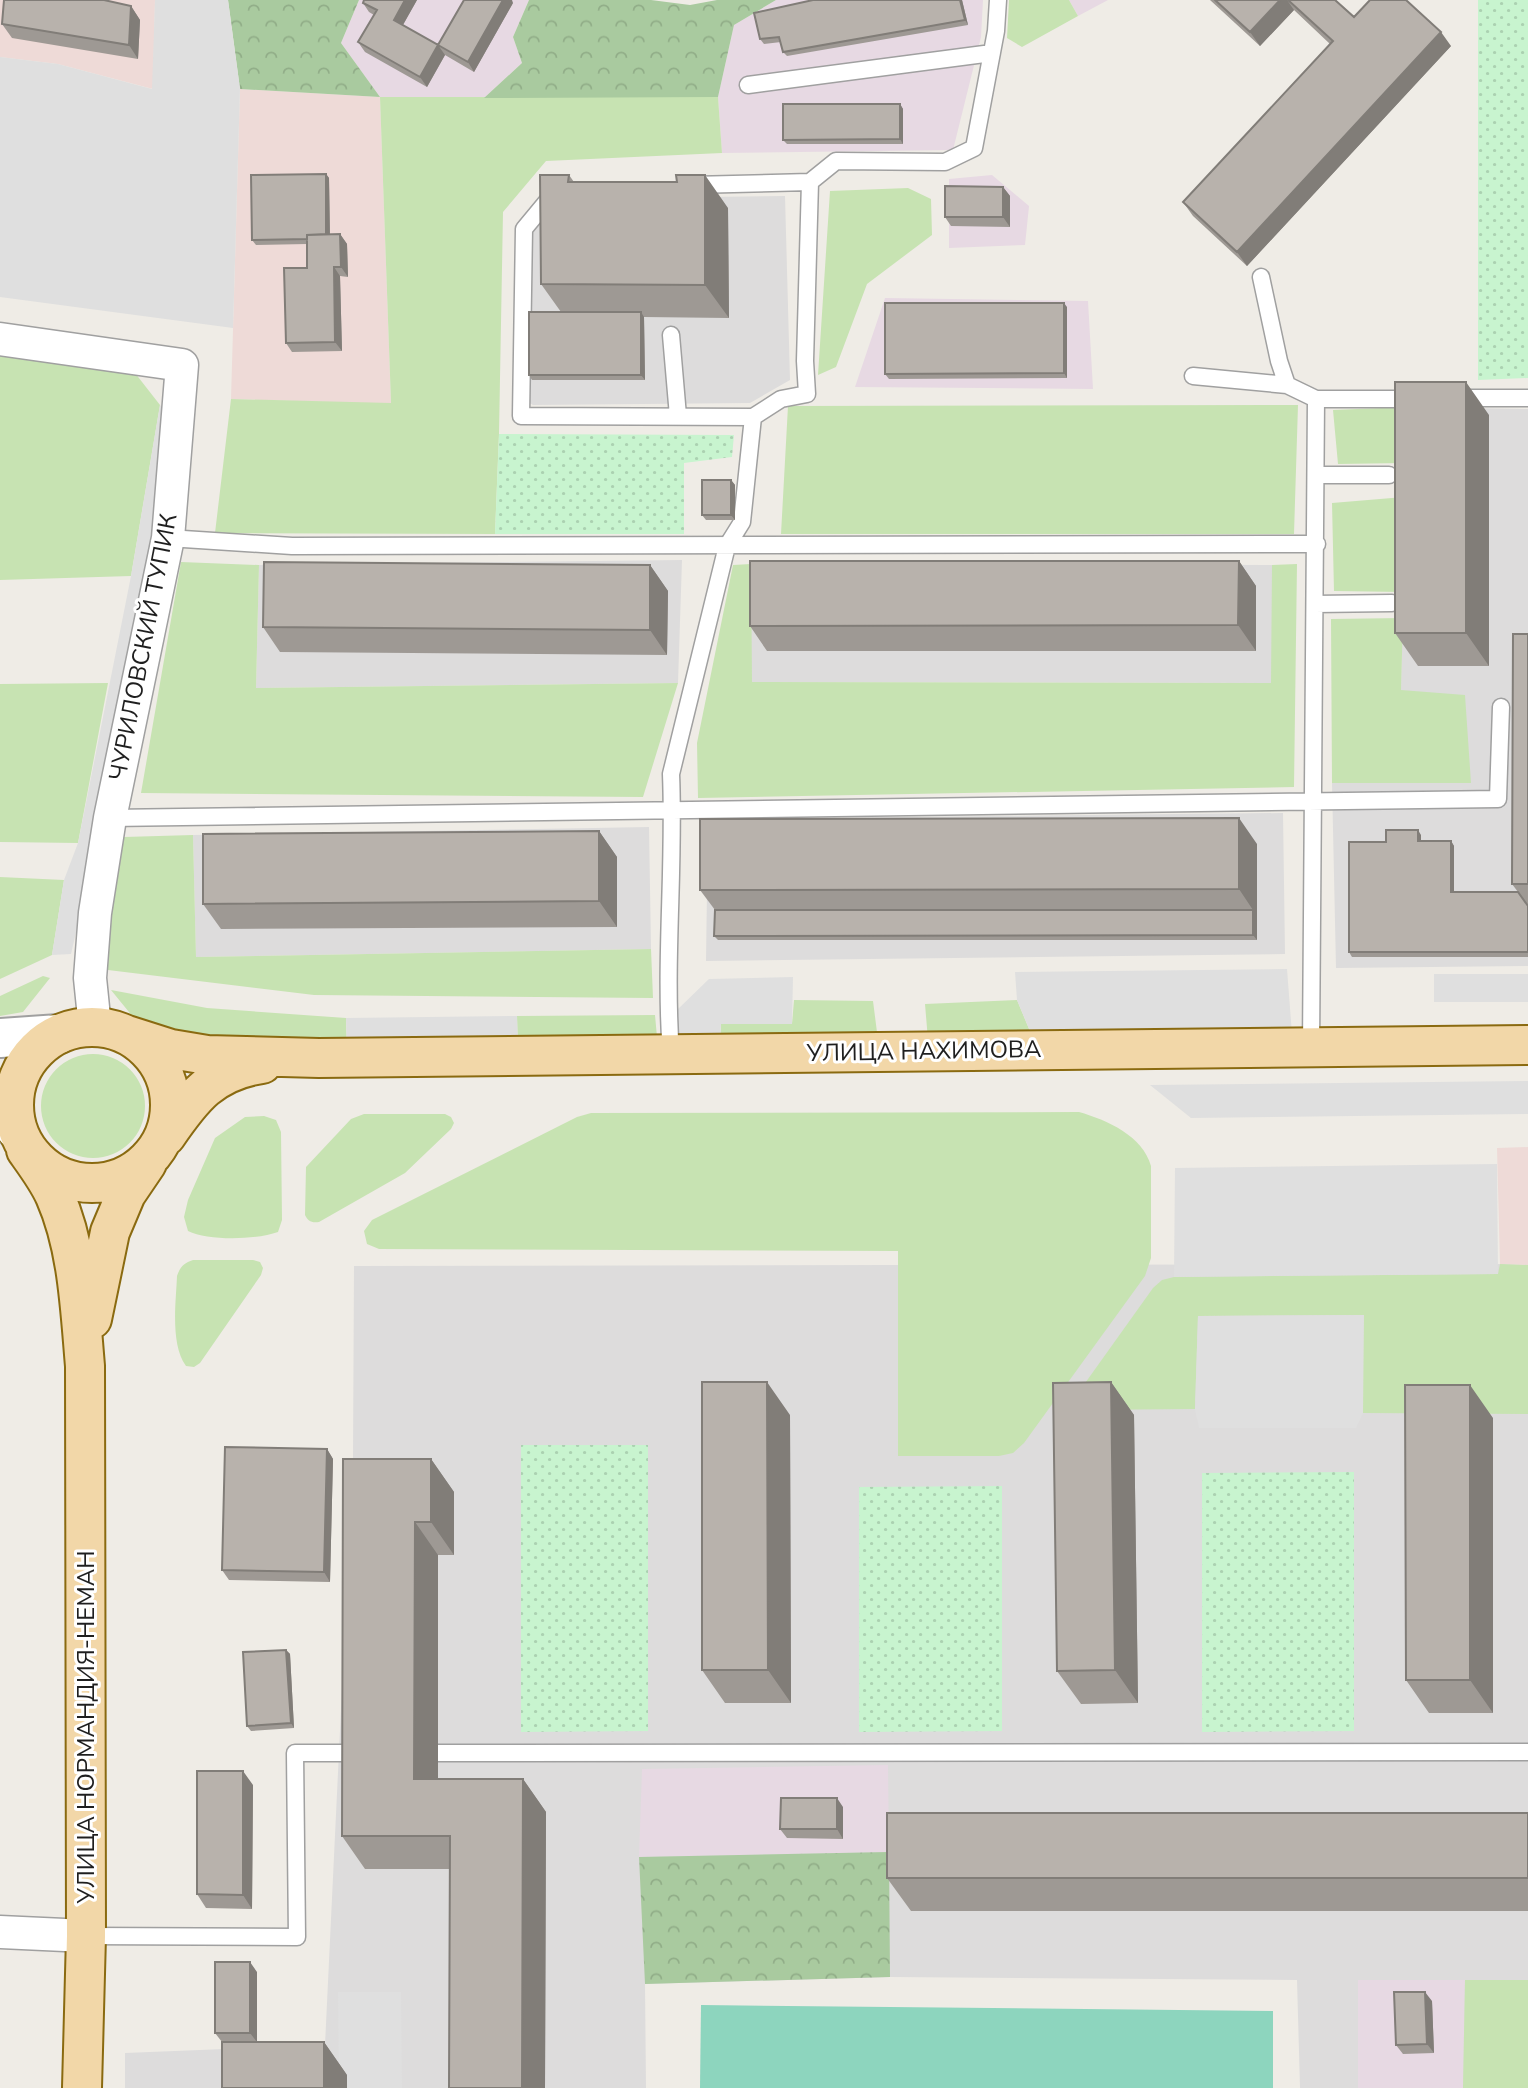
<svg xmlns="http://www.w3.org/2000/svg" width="1528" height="2088" viewBox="0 0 1528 2088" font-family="'Nunito Sans',sans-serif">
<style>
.residential{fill:#dddcdc}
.commercial{fill:#eedad7}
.industrial{fill:#e7d9e3}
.grass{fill:#c7e3b2}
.forest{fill:url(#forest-crowns)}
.park{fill:url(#park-dots)}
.pitch{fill:#8dd5be}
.parking{fill:#dfdfdf}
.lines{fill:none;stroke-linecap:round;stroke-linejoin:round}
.service-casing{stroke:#a0a0a0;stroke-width:19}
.minor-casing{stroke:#a0a0a0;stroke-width:35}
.tertiary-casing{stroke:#a0a0a0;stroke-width:42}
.primary-casing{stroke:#8a6a10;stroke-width:42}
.service{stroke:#fff;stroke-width:16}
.minor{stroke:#fff;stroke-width:32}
.tertiary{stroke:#fff;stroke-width:38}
.primary{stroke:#f2d7a8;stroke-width:38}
.wall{fill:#9e9994}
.shaded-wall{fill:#817d78}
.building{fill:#b8b2ac;stroke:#817d78;stroke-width:2}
.labels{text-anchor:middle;stroke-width:6;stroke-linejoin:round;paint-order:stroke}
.street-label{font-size:24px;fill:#1f1f1f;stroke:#fff}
</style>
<defs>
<pattern id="forest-crowns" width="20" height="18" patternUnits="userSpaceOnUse" patternTransform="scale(1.75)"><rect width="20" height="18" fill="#a9ca9f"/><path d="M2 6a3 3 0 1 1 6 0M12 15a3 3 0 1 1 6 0" fill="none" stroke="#91ad88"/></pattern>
<pattern id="park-dots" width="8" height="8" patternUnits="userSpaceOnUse" patternTransform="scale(1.75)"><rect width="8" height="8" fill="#c8f4cf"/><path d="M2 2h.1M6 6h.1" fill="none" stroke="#abd1b1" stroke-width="1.8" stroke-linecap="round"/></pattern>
</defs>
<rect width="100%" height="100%" fill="#efece6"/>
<path class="residential" d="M785,196L790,380L750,403L533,405L528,402L531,234L561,199Z
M1406,407L1528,409V966L1336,968L1332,783H1471L1401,690Z
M682,560L678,683L256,688L259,565Z
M751,564L1272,565V683L751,682Z
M1283,813L1285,954L706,961L708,819Z
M649,827L651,949L196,957L193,835Z
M1500,1264L1528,1265V2088H1300L1297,1980L890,1977L645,1984L646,2088H125V2053L325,2045L353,1458L354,1266Z"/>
<path class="commercial" d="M0,0H155L153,89L58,64L0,57Z
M240,89L380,97L391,404L231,399Z
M1528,1147V1265L1500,1264L1497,1148Z"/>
<path class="industrial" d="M359,0H529L513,37L522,63L484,98L380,97L341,43Z
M776,0H983L981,37L953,150L722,153L718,97L734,25Z
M1069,0H1108L1078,16Z
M992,175L1029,206L1025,245L949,248V179Z
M885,298L1088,301L1093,389L855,387Z
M888,1765L889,1852L639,1857L642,1769Z
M1358,1980H1465L1463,2088H1358Z"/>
<path class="grass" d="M1009,0H1069L1078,16L1022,47L1007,38Z
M380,97H718L722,153L546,161L503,212L499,434L495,534L215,533L231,399L391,403Z
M908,188L931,199L932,235L867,284L836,367L818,375L830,191Z
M0,355L135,373L160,405L131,576L0,580Z
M1298,405L1294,534H781L788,406Z
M1406,407L1405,463L1338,464L1333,410Z
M1404,497L1403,592L1334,591L1332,503Z
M181,562L259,565L256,688L678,683L643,797L141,793Z
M751,564L752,682L1271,683L1272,565L1297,564L1294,787L698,798L697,743L733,565Z
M1403,618L1401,690L1465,695L1471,783H1332L1331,619Z
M108,683L78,843L0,842V684Z
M193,835L196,957L651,949L653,998L314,995L108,970L106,942L124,837Z
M0,877L64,880L52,955L0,979Z
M43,976L50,978L23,1012L0,1016V996Z
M111,990L207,1008L346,1018L347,1052L203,1045L133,1017Z
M794,1000L873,1001L878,1040L720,1042L721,1024H792Z
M1017,1000L1032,1036L928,1040L925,1004Z
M655,1015L658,1048L518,1050L517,1016Z
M41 1106a52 52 0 1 1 104 0a52 52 0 1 1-104 0Z
M1079,1112C1107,1120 1143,1136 1151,1166V1258L1145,1276L1024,1443L1013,1453L999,1456H898V1251L379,1249L367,1244L364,1231L372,1220L577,1117L591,1113Z
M364,1114H445L451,1117L454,1123L451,1129L405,1173L319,1222C311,1223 308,1221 305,1215L306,1167L351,1119Z
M264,1116L276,1120L281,1132L282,1220L278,1232C256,1240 208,1241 188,1231L184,1217L188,1200L215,1138L245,1117Z
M193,1260H253L260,1262L263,1268L261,1275L200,1363L194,1367L186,1366C170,1344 176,1302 177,1276C180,1267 184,1263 193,1260Z
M1500,1264L1528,1265V1414L1363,1413V1315L1198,1316L1195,1409L1078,1410L1073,1400L1153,1288L1162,1280L1174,1277L1498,1274Z
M1465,1980H1528V2088H1463Z"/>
<path class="forest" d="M228,0H359L341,43L380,97L240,89Z
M529,0H651L690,5L717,0H776L734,25L718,97L484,98L522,63L513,37Z
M889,1852L890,1977L645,1984L639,1857Z"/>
<path class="park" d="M1478,0H1528V378L1478,380Z
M499,434L734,435L732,457L684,463V534H495Z
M521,1445H648V1731L521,1732Z
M1354,1472V1731L1202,1732V1473Z
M1002,1486V1731L859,1732V1487Z"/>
<path class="pitch" d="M701,2005L1273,2011V2088H700Z"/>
<path class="parking" d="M155,0H228L240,89L233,328L0,297V57L58,64L152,89Z
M160,405L169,417L152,576L121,739L71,954L52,955L64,880L78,843L131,576Z
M1287,969L1292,1034L1032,1036L1017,1000L1015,972Z
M1434,974H1528V1002H1434Z
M793,977L792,1024H721L720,1042L678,1043V1009L709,979Z
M517,1016L518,1050L347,1052L346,1018Z
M1528,1081V1114L1191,1118L1150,1085Z
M1497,1164L1498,1274L1174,1277L1175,1168Z
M1364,1315L1363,1413L1356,1428H1199L1195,1409L1198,1316Z
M338,1992H401L402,2088H339Z"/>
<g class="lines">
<defs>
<path id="service" d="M748,85L992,53
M692,185L810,182
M553,194L524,229L521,416L753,417L781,399L807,394L805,361L810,182L836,161L945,162L974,148L996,31L998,0
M1261,277L1279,361L1287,385
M671,335L678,416
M1193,376L1287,385L1316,399H1414
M1457,398H1528
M1318,475H1389
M168,538L292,546L1317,544
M1315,604L1392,603
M110,818L1498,799L1501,707
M1311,1047L1316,399
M671,1054C664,961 675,868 671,774L727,546L742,522L753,417
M417,1753L1528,1752
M86,1936L297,1937L295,1753H364"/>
<path id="minor" d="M0,339L182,365L168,538L110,818L95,913L90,978L95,1027
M0,1932L86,1936"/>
<path id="tertiary" d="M0,1038L59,1034
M0,1106L16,1130"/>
<path id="primary" d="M14 1105a78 78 0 1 1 156 0a78 78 0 1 1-156 0Z
M127,1035L171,1049L207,1055L319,1058L1528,1045
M166,1136C192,1098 212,1071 262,1064
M26,1150C36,1164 48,1180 55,1196C78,1248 80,1309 85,1366L86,1936L82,2088
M92,1319L110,1232L126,1194L147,1163"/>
</defs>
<use href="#service" class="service-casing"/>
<use href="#minor" class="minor-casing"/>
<use href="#tertiary" class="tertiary-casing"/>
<use href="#primary" class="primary-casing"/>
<use href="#service" class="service"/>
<use href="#minor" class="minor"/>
<use href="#tertiary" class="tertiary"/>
<use href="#primary" class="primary"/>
</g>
<path class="wall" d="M364,0H417L403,25L438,45L445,55L427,87L365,52L358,42L374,15L369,12L363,3Z
M813,0H962L968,25L787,56L783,52L781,42L764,44L760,39Z
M1210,0H1336L1354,17L1451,46L1247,266L1193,216L1183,202L1330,44L1294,10L1260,46Z
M513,3L474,72L445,55L438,45Z
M131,6L140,20L138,59L12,38L2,24Z
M900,104L903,109V144H787L783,140Z
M326,174L329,178L330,234H340L347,244L348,277L340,276L342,351L292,352L286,343L307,268V244L256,245L252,240Z
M569,175L574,182L728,208L729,318L644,317L645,380H532L529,375L561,312L541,284Z
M1003,187L1010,196V227L951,226L945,217Z
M1067,307V378L889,379L885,374Z
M1489,415V666H1418L1395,633Z
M731,480L735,485V520H706L702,515Z
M1239,561L1256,586V651H767L750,626Z
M650,565L668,591L667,655L280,652L263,627Z
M1528,634V957H1352L1349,952L1386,842L1421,835V841H1451L1454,846V892H1518L1512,884Z
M599,831L617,857V927L221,929L203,904Z
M1257,844V940H718L714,936L715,910L700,890Z
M1111,1382L1134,1415L1138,1703L1081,1704L1057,1671Z
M790,1415L791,1703H725L702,1670Z
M1493,1418V1713H1429L1406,1680Z
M327,1449L333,1459L330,1582L229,1580L222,1570Z
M343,1459H431L454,1492V1555H438V1779H523L546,1812L545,2088H449L450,1869H365L342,1836Z
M286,1650L290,1654L294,1728L251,1731L247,1726Z
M253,1785L252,1909L206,1908L197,1894Z
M843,1807V1839L787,1838L780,1829Z
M1528,1813V1911H911L887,1878Z
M257,1972V2042H324L347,2075L222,2042L215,2033Z
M1432,2001L1434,2053L1403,2054L1396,2045Z"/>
<path class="shaded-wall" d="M405,0H417L400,30L394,20Z
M503,0H512L513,3L474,72L468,62Z
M960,0H962L968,25L965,20Z
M1280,0H1287L1294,10L1260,46L1250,32Z
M131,6L140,20L138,59L129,45Z
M1441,32L1451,46L1247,266L1237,252Z
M438,45L445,55L427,87L420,77Z
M900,104L903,109V144L900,139Z
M326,174L329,178L330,244L327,239Z
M705,175L728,208L729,318L705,285Z
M1003,187L1010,196V227L1003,217Z
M340,234L347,244L348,277L341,267Z
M334,267L340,276L342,351L335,342Z
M1064,303L1067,307V378L1064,373Z
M641,312L644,317L645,380L641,375Z
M1466,382L1489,415V666L1466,633Z
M731,480L735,485V520L731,515Z
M1239,561L1256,586V651L1238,625Z
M650,565L668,591L667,655L650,630Z
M1239,818L1257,844V940L1253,935V910L1239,889Z
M1418,830L1421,835V846L1418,841Z
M599,831L617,857V927L599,901Z
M1451,841L1454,846V897L1451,892Z
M767,1382L790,1415L791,1703L768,1670Z
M1111,1382L1134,1415L1138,1703L1115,1670Z
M1470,1385L1493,1418V1713L1470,1680Z
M327,1449L333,1459L330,1582L324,1572Z
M431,1459L454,1492V1555L431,1522Z
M415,1522L438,1555V1812L414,1779Z
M286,1650L290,1654L294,1728L291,1723Z
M243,1771L253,1785L252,1909L243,1895Z
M523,1779L546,1812L545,2088H522Z
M837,1798L843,1807V1839L837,1829Z
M250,1962L257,1972V2042L250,2033Z
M1425,1992L1432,2001L1434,2053L1427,2044Z
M324,2042L347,2075V2088H324Z"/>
<path class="building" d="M4,0H104L131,6L129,45L2,24Z
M364,0H405L394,20L438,45L420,77L358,42L377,10L363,3Z
M464,0H503L468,62L438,45Z
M813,0H960L965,20L783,52L779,37L760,39L754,13Z
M1215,0H1280L1250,32Z
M1288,0H1335L1354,17L1370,0H1406L1441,32L1237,252L1183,202L1333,41Z
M783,104H900V139L783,140Z
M326,174V234L307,235V239L252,240L251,175Z
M540,175H569L568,182H677L676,175H705V285L541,284Z
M945,186L1003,187V217H945Z
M340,234L341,267H334L335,342L286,343L284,268H307V235Z
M885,303H1064V373L885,374Z
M529,312H641V375H529Z
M1395,382H1466V633H1395Z
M702,480H731V515H702Z
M750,561H1239L1238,625L750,626Z
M264,562L650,565V630L263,627Z
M1513,634H1528V884H1512Z
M1239,818V889L700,890V819Z
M1386,830H1418V841H1451V892H1518L1528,906V952H1349V842H1386Z
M599,831V901L203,904V834Z
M715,910H1253V935L714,936Z
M702,1382H767L768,1670H702Z
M1111,1382L1115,1670L1057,1671L1053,1383Z
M1405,1385H1470V1680H1406Z
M225,1447L327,1449L324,1572L222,1570Z
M343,1459H431V1522H415L414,1779H523L522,2088H449L450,1836H342Z
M286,1650L291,1723L247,1726L243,1652Z
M197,1771H243V1895L197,1894Z
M781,1798H837V1829H780Z
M887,1813H1528V1878H887Z
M215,1962H250V2033H215Z
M1394,1992H1425L1427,2044L1396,2045Z
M222,2042H324V2088H222Z"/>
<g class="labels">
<g class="street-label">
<text transform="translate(143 647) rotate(-79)" y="8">ЧУРИЛОВСКИЙ ТУПИК</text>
<text transform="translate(924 1051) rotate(-1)" y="8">УЛИЦА НАХИМОВА</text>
<text transform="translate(86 1727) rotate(-90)" y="8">УЛИЦА НОРМАНДИЯ-НЕМАН</text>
</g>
</g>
</svg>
